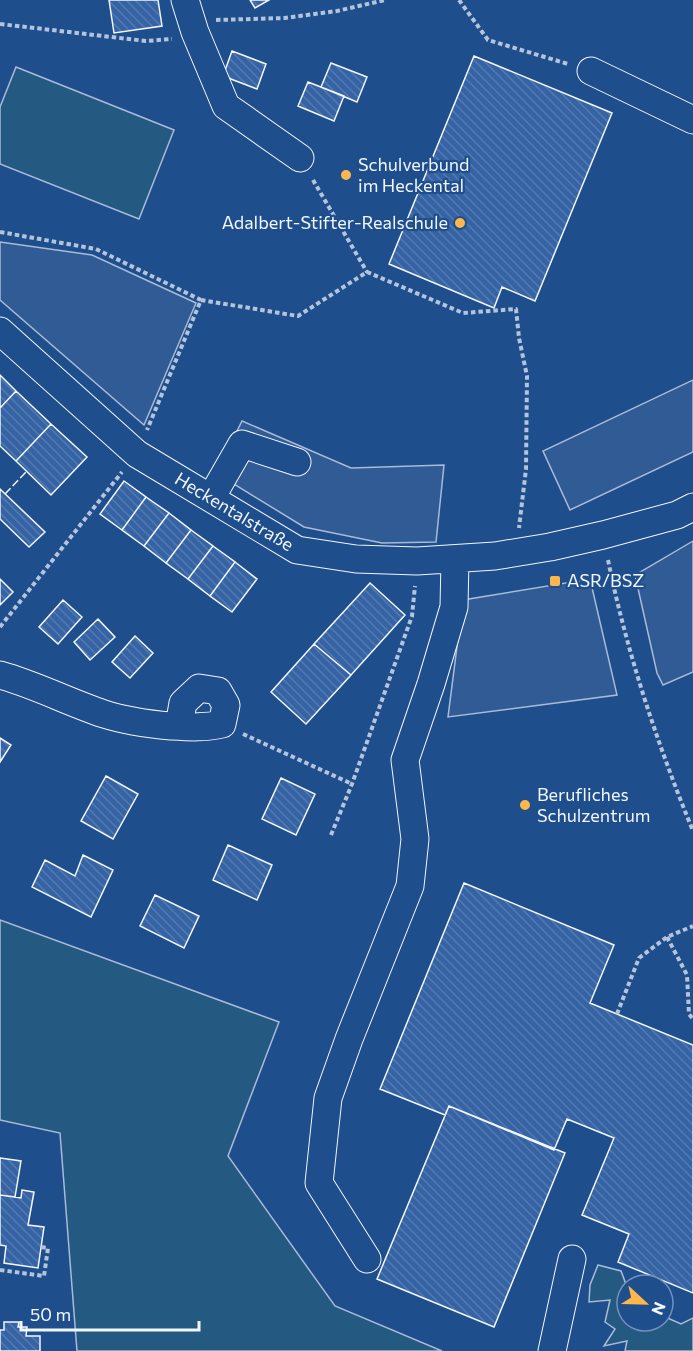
<svg xmlns="http://www.w3.org/2000/svg" width="693" height="1351" viewBox="0 0 693 1351" font-family="Commissioner,sans-serif">
<style>
.green{fill:#245a82;stroke:#a8bbd7;stroke-width:1.5}
.parking{fill:#305b95;stroke:#a8bbd7;stroke-width:1.5}
.building{fill:url(#building-back-hatch);stroke:#f2f6ff;stroke-width:1.5}
.lines{fill:none;stroke-linecap:round;stroke-linejoin:round}
.minor-casing{stroke:#f2f6ff;stroke-width:29}
.path{stroke:#b3c4dc;stroke-width:4;stroke-dasharray:4.5 3;stroke-linecap:butt}
.minor{stroke:#1f4e8c;stroke-width:27}
.fence{stroke:#f2f6ff;stroke-width:1.5;stroke-dasharray:8 3;stroke-linecap:butt}
.poi-dot{fill:#ffb74d;stroke:#1f4e8c;stroke-width:2}
.labels{text-anchor:middle;stroke-width:4.5;stroke-linejoin:round;paint-order:stroke}
.poi-label{font-size:18px;fill:#f2f6ff;stroke:#1f4e8c;text-anchor:start}
.street-label{font-size:18px;fill:#f2f6ff;stroke:#1f4e8c}
</style>
<defs>
<pattern id="building-back-hatch" width="6" height="6" patternUnits="userSpaceOnUse" patternTransform="scale(1.5)"><rect width="6" height="6" fill="#3563a3"/><path d="M-1 5l2 2M0 0l6 6M5-1l2 2" fill="none" stroke="#537ab1"/></pattern>
</defs>
<rect width="100%" height="100%" fill="#1f4e8c"/>
<path class="green" d="M16,67L174,130L139,219L0,164V107Z
M0,920L279,1022L228,1156L335,1306L442,1351H77L60,1133L0,1120Z
M598,1265L621,1271L627,1287V1321H663V1316L681,1324L693,1318V1351H625L627,1341L604,1346L615,1329L605,1322L610,1300L589,1302L590,1285Z"/>
<path class="parking" d="M0,242L92,255L196,303L144,425L0,300Z
M693,380V452L570,510L543,451Z
M242,421L351,468L444,465L436,542L382,543L304,527L216,473Z
M693,541V672L663,685L657,673L635,575Z
M590,579L617,695L448,717L463,600Z"/>
<path class="building" d="M109,0H158L162,26L114,33Z
M250,0H269L255,8Z
M232,51L266,64L257,89L223,76Z
M474,56L612,113L535,301L502,287L494,308L389,264Z
M331,63L367,77L357,102L321,87Z
M308,82L344,96L334,121L298,106Z
M0,375L16,391L0,408Z
M16,391L51,424L16,461L0,446V408Z
M51,424L87,457L51,495L16,461Z
M124,481L146,497L122,530L100,514Z
M0,489L45,532L29,547L0,519Z
M146,497L169,513L144,546L122,530Z
M169,513L191,530L166,563L144,546Z
M191,530L213,546L188,579L166,563Z
M213,546L235,562L210,596L188,579Z
M235,562L257,579L232,612L210,596Z
M0,579L13,592L0,605Z
M370,583L405,615L351,675L314,644Z
M63,600L82,617L58,644L39,627Z
M98,619L115,637L90,660L74,642Z
M135,636L153,653L130,678L112,662Z
M314,644L351,675L306,724L271,692Z
M0,738L11,745L0,762Z
M106,776L138,794L113,839L81,821Z
M281,778L315,794L296,835L262,819Z
M228,845L272,865L257,900L213,880Z
M83,855L113,870L91,917L32,887L45,860L75,876Z
M464,883L614,945L590,1003L693,1045V1293L618,1262L629,1234L582,1215L614,1138L567,1119L554,1150L449,1106L445,1115L380,1089Z
M155,895L199,916L184,948L140,926Z
M449,1106L565,1153L494,1327L377,1279Z
M0,1158L21,1161L15,1197L0,1195Z
M22,1190L34,1192L28,1225L44,1227L38,1268L4,1263L6,1246L0,1245V1195L21,1198Z
M4,1322H19L18,1327H27L26,1336H40V1351H0V1330H4Z"/>
<g class="lines">
<defs>
<path id="minor" d="M185,0L195,32L226,106L300,158
M591,71L693,120
M0,331L137,454L297,550L356,559L417,561L495,556L550,547L603,535L677,515L693,507
M211,498L242,444L297,462
M0,675C36,685 68,702 104,714C126,721 148,724 171,726C189,727 205,728 222,724L226,705L218,691L199,688L183,703L179,726
M367,1259L319,1183L328,1098L349,1039L410,886L415,839L405,760L431,684L454,607L455,560
M552,1351L572,1259"/>
</defs>
<use href="#minor" class="minor-casing"/>
<path class="path" d="M459,0L488,40L568,64
M216,20L285,18L337,11L385,0
M0,24L146,41L172,39
M313,180L367,272
M0,232L96,249L201,300L147,430
M201,300L298,316L367,272L463,313L516,309L519,338L527,376L526,469L519,528
M608,560C627,653 657,743 693,831
M0,627L122,472
M243,734L352,784
M331,835L352,784L412,616L415,586
M667,937L687,975L689,1014L693,1019
M617,1014L639,958L667,937L693,926
M0,1270L44,1276L48,1248L41,1247"/>
<use href="#minor" class="minor"/>
<path class="fence" d="M5,494L27,471"/>
</g>
<g class="poi-dot">
<circle cx="346" cy="175" r="6"/>
<circle cx="460" cy="223" r="6"/>
<rect x="549" y="575" width="12" height="12" rx="3"/>
<circle cx="525" cy="805" r="6"/>
</g>
<g class="labels">
<g class="poi-label">
<text x="358" y="171">Schulverbund<tspan x="358" dy="21">im Heckental</tspan></text>
<text x="448" y="229" text-anchor="end">Adalbert-Stifter-Realschule</text>
<text x="567" y="587">ASR/BSZ</text>
<text x="537" y="801">Berufliches<tspan x="537" dy="21">Schulzentrum</tspan></text>
</g>
<g class="street-label">
<text transform="translate(234 512) rotate(31)" y="6">Heckentalstraße</text>
</g>
</g>
<g transform="translate(645 1303) rotate(112)"><circle r="28" fill="#1f4e8c" stroke="#7391ba" stroke-width="1.5"/>
<path d="M0-4.5L10 22L0 15L-10 22Z" fill="#ffb74d"/>
<text y="-9" font-size="16" font-weight="bold" text-anchor="middle" fill="#f2f6ff">N</text>
</g>
<path d="M21 1321v9h178v-9" fill="none" stroke="#f2f6ff" stroke-width="3"/>
<text x="30" y="1321" font-size="18" fill="#f2f6ff" stroke="#1f4e8c" stroke-width="4.5" paint-order="stroke">50 m</text>
</svg>
